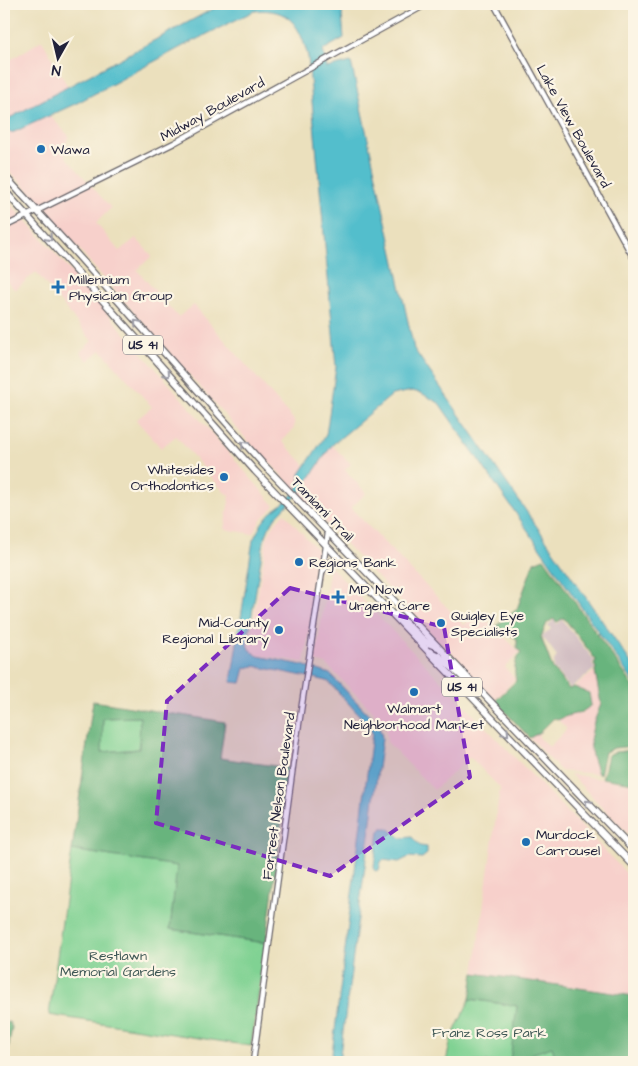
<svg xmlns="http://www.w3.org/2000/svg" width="638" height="1066" viewBox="0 0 638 1066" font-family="'Architects Daughter',sans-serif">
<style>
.built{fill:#f7d0cb}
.industrial{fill:#d2bec2}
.green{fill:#80d293;stroke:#517a67}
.forest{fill:#68b47d;stroke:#456b5c;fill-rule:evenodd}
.water{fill:#52becc;stroke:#3a7084}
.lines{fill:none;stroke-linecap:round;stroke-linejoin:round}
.minor-casing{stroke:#686468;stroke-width:7}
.major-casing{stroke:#686468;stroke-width:8}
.minor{stroke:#fff;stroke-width:4.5}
.major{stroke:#fff;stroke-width:5.5}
.oneway{stroke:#9c9ca7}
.marked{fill:#7b2cbf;fill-opacity:0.2;stroke:#7b2cbf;stroke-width:4;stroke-dasharray:10 6;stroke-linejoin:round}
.poi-dot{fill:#1f6fb2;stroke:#fcf5e5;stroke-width:2}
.labels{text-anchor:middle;stroke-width:4.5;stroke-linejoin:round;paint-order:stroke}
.shield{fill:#fcf5e5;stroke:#63616e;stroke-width:1}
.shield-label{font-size:12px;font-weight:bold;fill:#22223b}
.street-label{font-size:14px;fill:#22223b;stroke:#fcf5e5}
.poi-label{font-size:14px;fill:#22223b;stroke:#fcf5e5;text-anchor:start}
.park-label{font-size:14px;fill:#3e5755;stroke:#fcf5e5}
</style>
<rect width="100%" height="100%" fill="#fcf5e5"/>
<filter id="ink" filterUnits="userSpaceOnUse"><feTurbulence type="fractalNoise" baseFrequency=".02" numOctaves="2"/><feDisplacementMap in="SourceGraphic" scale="10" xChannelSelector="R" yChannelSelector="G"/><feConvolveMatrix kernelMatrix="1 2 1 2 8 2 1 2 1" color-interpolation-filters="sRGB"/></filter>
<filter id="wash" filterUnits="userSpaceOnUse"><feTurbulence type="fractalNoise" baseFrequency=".0096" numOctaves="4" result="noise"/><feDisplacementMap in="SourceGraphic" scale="20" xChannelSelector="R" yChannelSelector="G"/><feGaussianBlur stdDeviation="1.12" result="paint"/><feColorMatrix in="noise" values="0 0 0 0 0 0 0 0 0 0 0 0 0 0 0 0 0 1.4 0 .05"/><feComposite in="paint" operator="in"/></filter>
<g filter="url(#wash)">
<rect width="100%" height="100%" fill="#ebe0bd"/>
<path class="built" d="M42,40L68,87L4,121V64Z
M50,116L69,136L64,148L66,157L111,208L96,223L119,251L136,238L152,256L137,270L178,317L194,305L293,419L295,424L293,430L282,441L305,465L300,474V482L296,491L270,463L263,458L176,360L93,266L40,202L4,166V133L14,132Z
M4,197L50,247L275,506L262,518L253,534L224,529L230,495L224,492L176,436L161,448L136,420L152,407L101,350L88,361L80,352L92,341L36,272L15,290L4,278Z
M332,445L351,464L345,470L366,493L351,508L464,625L478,612L520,652L505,667L515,679L495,700L298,494Z
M284,513L321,554L304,662L258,655L251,650L249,645L267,538L274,524Z
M330,566L634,881V996L474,973L500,788L470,757L434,790L387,742L385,724L326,664L315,661Z
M595,671L601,704L594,722L592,756L598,774L561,771L530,738L541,731L538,736L548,746H550L566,730V728L558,720L567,715L583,713L589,693L574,687Z
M570,774L634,784V840Z"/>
<path class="industrial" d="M554,620L557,624L562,620L595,661L592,663L595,669L570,688L554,668V661L557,656L542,636L551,629L548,625Z"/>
<path class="green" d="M140,717L139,749L101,752L103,718Z
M72,850L178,866L170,929L266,943L251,1046L49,1015Z
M470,999L634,1023V1062H446L451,1039Z"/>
<path class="forest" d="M544,558L634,687V739L633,746L614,748L605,752L600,774H598L592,756L590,740L594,722L601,704L595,671L596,668L594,664L596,660L564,618L557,622L553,619L547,623L541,637L553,669L569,689L574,687L589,693L591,705C579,717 572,712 558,720L554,718L541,731L530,738L495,701L516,681C514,672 514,660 521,653L517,647V639L496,626L517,609L534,562Z
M93,701L225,722L220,758L289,768L266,943L170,929L177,866L72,850ZM140,717L139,749L102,752L103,718Z
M633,750L634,753V783L602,778L604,773L608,755L615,752Z
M474,973L634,996V1062H557L552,1047L531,1054L527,1062L510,1061L517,1006L470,999Z
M9,1022L12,1027L6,1062H4V1023Z"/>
<path class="water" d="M222,4H345L342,14L344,38L323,50L327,68L351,62L414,349L634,667V683L439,403L421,393L412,391L392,395L332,445L300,492L275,518L269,528L264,541L247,645L251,651L258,656L302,665L330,674L375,721L381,732L382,738L339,1062H331L372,734L370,727L329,682L323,680L254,666L245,668L241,683L231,682L253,540L262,523L270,513L280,506L296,491L300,482V474L326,435L336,367L308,57C300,26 290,7 254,11L185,45L77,103L14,132L4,133V121Z
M382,828H388L401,838L412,837L420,846L427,847V854L422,858L409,857L399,862L383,860L381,862L379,870L375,871L374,866L379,831Z"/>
</g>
<g filter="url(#ink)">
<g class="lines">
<defs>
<path id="minor" d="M494,4L634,259
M4,227L174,143L427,4
M253,1062L297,737L328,533"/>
<path id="major" d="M4,175L72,249L263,464L634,851
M4,190L255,471L634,866
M323,570L331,562L341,561
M396,614L427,643L437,647
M429,651L439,656L470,684"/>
</defs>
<use href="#minor" class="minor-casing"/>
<use href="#major" class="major-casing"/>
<use href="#minor" class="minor"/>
<use href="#major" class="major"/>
</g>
<defs><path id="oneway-chevron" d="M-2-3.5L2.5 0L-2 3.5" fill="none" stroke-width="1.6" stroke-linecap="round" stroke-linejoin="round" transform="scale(1.25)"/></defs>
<g class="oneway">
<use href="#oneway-chevron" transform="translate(49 238) rotate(48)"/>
<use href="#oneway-chevron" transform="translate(137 323) rotate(-131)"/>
<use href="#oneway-chevron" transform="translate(167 374) rotate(49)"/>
<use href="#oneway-chevron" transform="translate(244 444) rotate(-132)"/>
<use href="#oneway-chevron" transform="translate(506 733) rotate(46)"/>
<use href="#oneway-chevron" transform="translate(588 803) rotate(-134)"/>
</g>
</g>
<path class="marked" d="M290,588L444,627L470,777L330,876L156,823L167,701Z"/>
<g class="poi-dot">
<circle cx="41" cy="149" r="5"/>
<path d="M55.5 279.5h5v5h5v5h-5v5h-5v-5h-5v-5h5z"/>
<circle cx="224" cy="477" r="5"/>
<circle cx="299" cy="562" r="5"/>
<path d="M335.5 589.5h5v5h5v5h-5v5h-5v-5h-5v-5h5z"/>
<circle cx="441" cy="623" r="5"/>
<circle cx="279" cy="630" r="5"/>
<circle cx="414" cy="692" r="5"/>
<circle cx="526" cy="842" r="5"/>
</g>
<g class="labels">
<g class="shield">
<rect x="123" y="335.5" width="40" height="19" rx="4"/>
<rect x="442" y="677.5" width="40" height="19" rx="4"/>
</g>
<g class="shield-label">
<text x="143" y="349">US 41</text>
<text x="462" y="691">US 41</text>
</g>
<g class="street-label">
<text transform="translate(212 109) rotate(-29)" y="5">Midway Boulevard</text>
<text transform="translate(574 126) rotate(61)" y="5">Lake View Boulevard</text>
<text transform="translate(323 509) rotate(46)" y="5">Tamiami Trail</text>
<text transform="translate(278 796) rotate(-82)" y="5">Forrest Nelson Boulevard</text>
</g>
<g class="poi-label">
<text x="51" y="154">Wawa</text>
<text x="69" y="284">Millennium<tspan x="69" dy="16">Physician Group</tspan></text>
<text x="214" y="474" text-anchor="end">Whitesides<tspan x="214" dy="16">Orthodontics</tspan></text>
<text x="309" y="567">Regions Bank</text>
<text x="349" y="594">MD Now<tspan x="349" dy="16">Urgent Care</tspan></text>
<text x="451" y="620">Quigley Eye<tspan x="451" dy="16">Specialists</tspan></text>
<text x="269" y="627" text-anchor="end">Mid-County<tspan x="269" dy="16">Regional Library</tspan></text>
<text x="414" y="713" text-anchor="middle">Walmart<tspan x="414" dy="16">Neighborhood Market</tspan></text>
<text x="536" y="839">Murdock<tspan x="536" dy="16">Carrousel</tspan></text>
</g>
<g class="park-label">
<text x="118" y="960">Restlawn<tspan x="118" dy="16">Memorial Gardens</tspan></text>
<text x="489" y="1037">Franz Ross Park</text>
</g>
</g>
<rect width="638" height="1066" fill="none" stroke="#fcf5e5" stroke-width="20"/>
<g transform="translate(58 58) rotate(188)" stroke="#fcf5e5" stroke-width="4" paint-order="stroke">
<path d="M0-4L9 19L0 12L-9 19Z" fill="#22223b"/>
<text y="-8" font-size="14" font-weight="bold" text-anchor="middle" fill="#22223b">N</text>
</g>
</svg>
